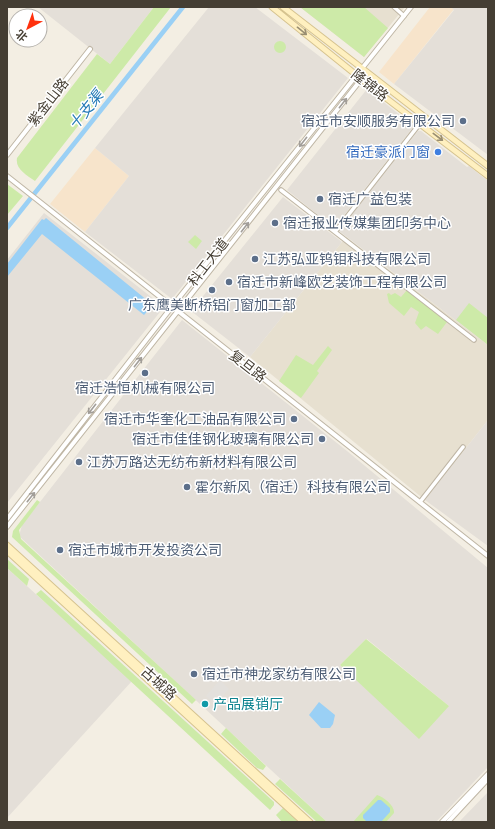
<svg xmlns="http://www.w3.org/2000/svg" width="495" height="829" viewBox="0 0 495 829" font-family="Cabin,'Noto Sans SC',sans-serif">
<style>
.residential{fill:#e7e0d0}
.commercial{fill:#f7e4cb}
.industrial{fill:#e4dfd8;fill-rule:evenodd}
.green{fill:#cdeaa8}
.parking{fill:#e3e0dc}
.water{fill:#9ad0f5}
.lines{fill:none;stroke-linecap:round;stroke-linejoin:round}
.canal{stroke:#9ad0f5;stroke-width:4.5}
.minor-casing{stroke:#bfb6a5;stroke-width:5.5}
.tertiary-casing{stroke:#bfb6a5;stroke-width:6}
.secondary-casing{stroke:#d6c38f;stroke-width:7}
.minor{stroke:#fff;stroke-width:3.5}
.tertiary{stroke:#fff;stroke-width:4}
.secondary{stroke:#fff0c0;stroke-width:5}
.oneway{stroke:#998e72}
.oneway2{stroke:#a29e99}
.service-dot{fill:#5c6f8a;stroke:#fff;stroke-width:1.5}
.shop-dot{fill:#3f7fe0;stroke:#fff;stroke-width:1.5}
.culture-dot{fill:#0f9aa8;stroke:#fff;stroke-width:1.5}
.labels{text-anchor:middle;stroke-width:3;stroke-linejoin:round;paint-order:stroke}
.street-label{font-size:14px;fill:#453e33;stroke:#fff}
.service-label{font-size:14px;fill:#4e5e75;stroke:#fff;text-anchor:start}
.shop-label{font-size:14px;fill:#366cbe;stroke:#fff;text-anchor:end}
.culture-label{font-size:14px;fill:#0d838f;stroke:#fff;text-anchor:start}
.water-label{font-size:15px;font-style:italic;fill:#257ab7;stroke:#fff}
</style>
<rect width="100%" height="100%" fill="#f3eee3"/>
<path class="residential" d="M300,7H405L364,57Z
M346,237L488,345V420L425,500L250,357Z"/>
<path class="commercial" d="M430,7H451L454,9L394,84L379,72Z
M95,148L129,176L85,232L50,204Z"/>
<path class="industrial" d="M38,7H154L110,64Z
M209,7H255L348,78L172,299L85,232L129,176L95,148Z
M451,7H488V155L394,84L454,10Z
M367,89L414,126L334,228L287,190Z
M418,131H421L467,167L469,166L488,181V345L339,231Z
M283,197L342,242L250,357L191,311Z
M44,213L164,307L7,503V260Z
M182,320L347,451L488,568V767L436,822H327L19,536L22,525ZM366,639H367L449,706L386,707L340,665Z
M488,420V546L425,500Z
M7,568L132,681L7,818Z
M488,792V822H459Z"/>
<path class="green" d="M154,7H171L35,181C27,175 15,169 17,158L97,54L110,64Z
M300,7H364L388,28L364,57Z
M274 47a6 6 0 1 1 12 0a6 6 0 1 1-12 0Z
M7,184L23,196L7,215Z
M195,235L202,241L196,249L188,242Z
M407,290L447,322L438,334L426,326L421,330L415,323L419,312L411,307L404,316L389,303L387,294L389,293L391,295L395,293L401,297Z
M469,303L488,318V345L456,320Z
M328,346L332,350L317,371L319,373L301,398L279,381L296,355L313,365Z
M37,500L40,502L19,530L21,539L196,700L192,704L12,537L13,531Z
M7,559L29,579L27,586L7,568Z
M41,590L274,802V805L270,810L36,594Z
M366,639L449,706L419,739L340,665Z
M226,728L266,766L263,770L257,768L221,734Z
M280,779L327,822H317L275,784Z
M377,795C384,797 395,806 394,813L386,822H353Z
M283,808L298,822H282L276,815Z"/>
<path class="parking" d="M220,680L229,689L215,704L206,696Z"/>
<path class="water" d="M46,218L153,305L144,315L42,234L7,277V264L42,219L44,220Z
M319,702L335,715L333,724L330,728H321L309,715Z
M378,800H381L390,808V812L381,822H367L363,818V815Z"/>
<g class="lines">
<path class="canal" d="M7,228L183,7"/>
<defs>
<path id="minor" d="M394,7L404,16
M281,190L474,340
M335,232L425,117
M420,502L463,447"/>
<path id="tertiary" d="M7,155L90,49
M7,176L488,556
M7,519L174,304L411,7
M7,527L367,72
M442,822L488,774
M448,822L488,779"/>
<path id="secondary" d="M272,7L365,82L488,176
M283,7L488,166
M7,545L310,822
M7,551L303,822"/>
</defs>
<use href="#minor" class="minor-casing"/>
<use href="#tertiary" class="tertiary-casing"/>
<use href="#secondary" class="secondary-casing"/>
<use href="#minor" class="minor"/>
<use href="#tertiary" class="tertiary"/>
<use href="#secondary" class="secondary"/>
</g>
<defs><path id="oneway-shaft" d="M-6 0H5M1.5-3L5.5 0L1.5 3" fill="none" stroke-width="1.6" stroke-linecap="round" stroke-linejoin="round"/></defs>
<g class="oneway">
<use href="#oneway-shaft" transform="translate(302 31) rotate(39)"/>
<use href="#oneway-shaft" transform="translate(438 137) rotate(37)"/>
</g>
<g class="oneway2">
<use href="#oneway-shaft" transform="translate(343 103) rotate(-52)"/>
<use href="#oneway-shaft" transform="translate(303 142) rotate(128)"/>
<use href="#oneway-shaft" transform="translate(245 227) rotate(-52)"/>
<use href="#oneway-shaft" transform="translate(138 362) rotate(-52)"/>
<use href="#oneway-shaft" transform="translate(92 409) rotate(128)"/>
<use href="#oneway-shaft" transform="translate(31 497) rotate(-51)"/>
</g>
<g class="service-dot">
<circle cx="463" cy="121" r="4"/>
<circle cx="320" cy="199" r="4"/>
<circle cx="275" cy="223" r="4"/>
<circle cx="255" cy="259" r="4"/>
<circle cx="229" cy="282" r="4"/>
<circle cx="212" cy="290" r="4"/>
<circle cx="145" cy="373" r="4"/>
<circle cx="294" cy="419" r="4"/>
<circle cx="322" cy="439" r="4"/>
<circle cx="79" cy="462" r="4"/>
<circle cx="187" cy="487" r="4"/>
<circle cx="60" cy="550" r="4"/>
<circle cx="194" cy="674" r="4"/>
</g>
<circle class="shop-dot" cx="438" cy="152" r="4"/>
<circle class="culture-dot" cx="205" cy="704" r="4"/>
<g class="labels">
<g class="street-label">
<text transform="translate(370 85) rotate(38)" y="5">隆锦路</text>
<text transform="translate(48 102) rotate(-52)" y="5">紫金山路</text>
<text transform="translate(208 262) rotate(-52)" y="5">科工大道</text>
<text transform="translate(248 366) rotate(38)" y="5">复旦路</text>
<text transform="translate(159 683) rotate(42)" y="5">古城路</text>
</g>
<g class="service-label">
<text x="455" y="126" text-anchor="end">宿迁市安顺服务有限公司</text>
<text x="328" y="204">宿迁广益包装</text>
<text x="283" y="228">宿迁报业传媒集团印务中心</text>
<text x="263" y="264">江苏弘亚钨钼科技有限公司</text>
<text x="237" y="287">宿迁市新峰欧艺装饰工程有限公司</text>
<text x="212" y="310" text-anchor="middle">广东鹰美断桥铝门窗加工部</text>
<text x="145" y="393" text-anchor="middle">宿迁浩恒机械有限公司</text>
<text x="286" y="424" text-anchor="end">宿迁市华奎化工油品有限公司</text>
<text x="314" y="444" text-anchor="end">宿迁市佳佳钢化玻璃有限公司</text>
<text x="87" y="467">江苏万路达无纺布新材料有限公司</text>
<text x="195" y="492">霍尔新风（宿迁）科技有限公司</text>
<text x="68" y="555">宿迁市城市开发投资公司</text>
<text x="202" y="679">宿迁市神龙家纺有限公司</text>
</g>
<g class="shop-label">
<text x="430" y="157">宿迁豪派门窗</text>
</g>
<g class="culture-label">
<text x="213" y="709">产品展销厅</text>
</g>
<g class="water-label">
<text transform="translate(86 110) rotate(-51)" y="5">十支渠</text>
</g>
</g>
<rect width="495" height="829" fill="none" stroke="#453e33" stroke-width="16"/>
<g transform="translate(28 28) rotate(221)"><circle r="19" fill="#ffffff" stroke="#b5b2ad"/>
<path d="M0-3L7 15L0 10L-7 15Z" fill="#ff310d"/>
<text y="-6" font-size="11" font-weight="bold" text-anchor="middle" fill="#453e33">北</text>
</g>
</svg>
